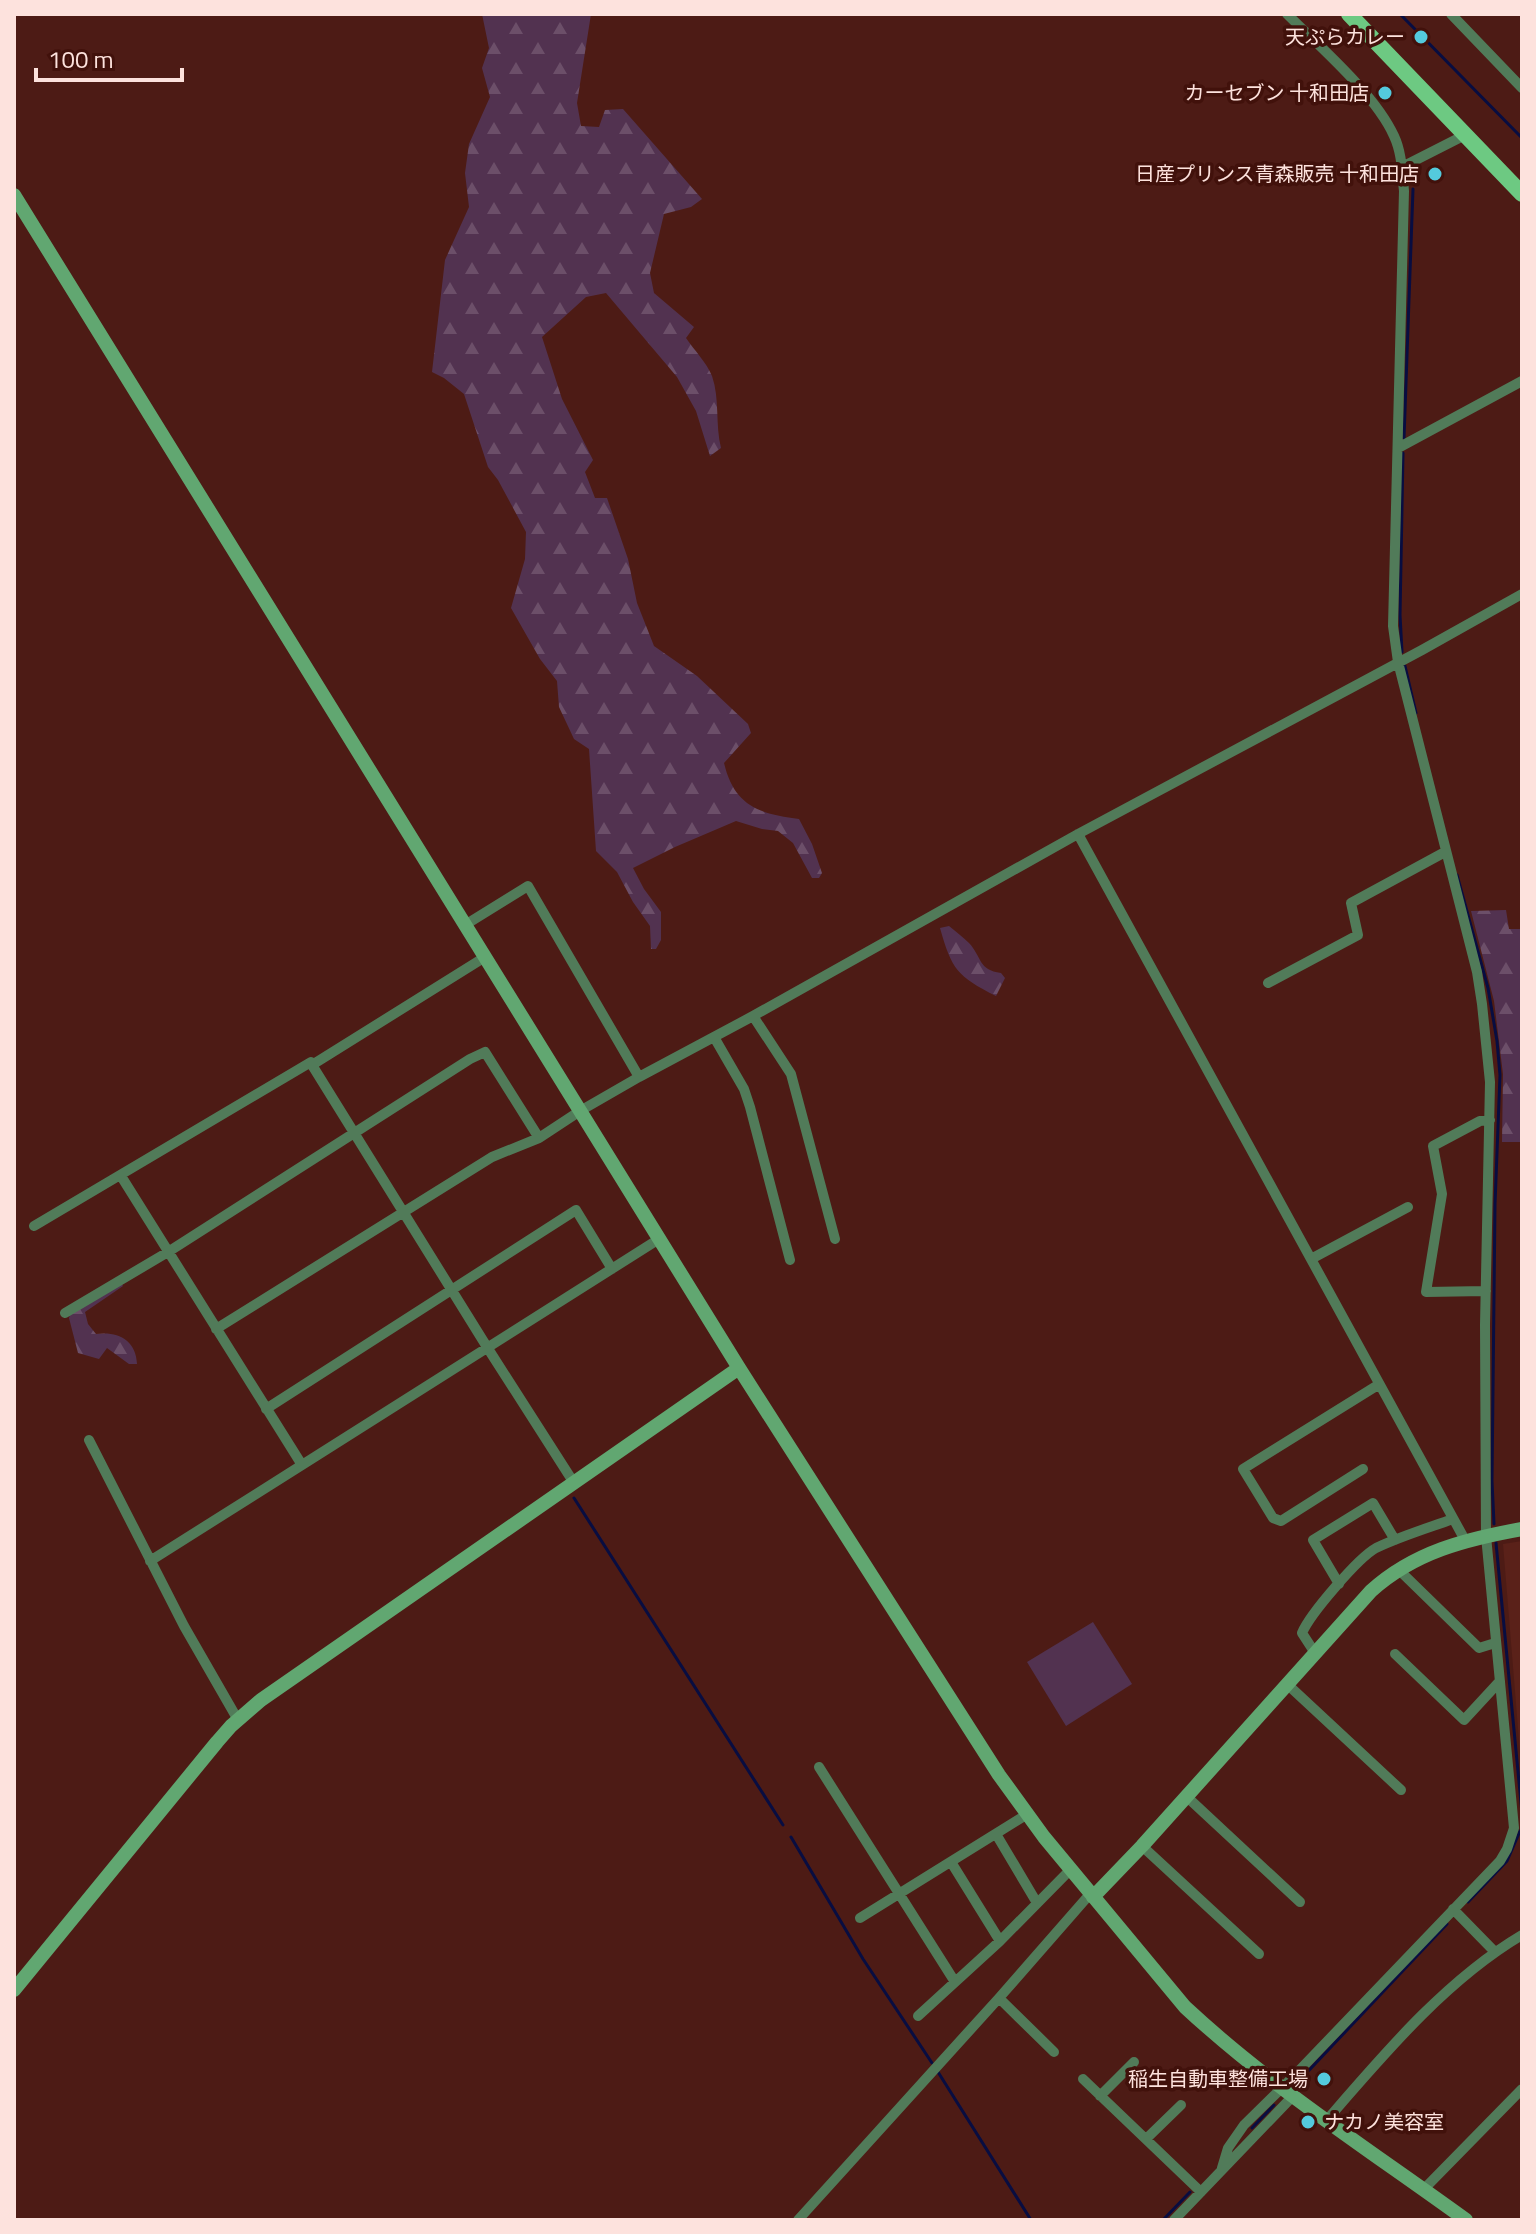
<svg xmlns="http://www.w3.org/2000/svg" width="1536" height="2234" viewBox="0 0 1536 2234" font-family="'Titillium Web','Noto Sans JP',sans-serif">
<style>
.built{fill:#5a2119}
.green{fill:#523250}
.forest{fill:url(#forest-firs)}
.lines{fill:none;stroke-linecap:round;stroke-linejoin:round}
.stream{stroke:#080d41;stroke-width:3}
.street{stroke:#517b59;stroke-width:10}
.secondary{stroke:#61a771;stroke-width:14}
.primary{stroke:#6dc982;stroke-width:16}
.poi-dot{fill:#54cadd;stroke:#41110b;stroke-width:3}
.labels{text-anchor:middle;stroke-width:7;stroke-linejoin:round;paint-order:stroke}
.poi-label{font-size:20px;fill:#fde2dd;stroke:#41110b;text-anchor:end}
</style>
<defs>
<pattern id="forest-firs" width="22" height="20" patternUnits="userSpaceOnUse" patternTransform="scale(2)"><rect width="22" height="20" fill="#523250"/><path d="M5 1l3.5 6h-7zM16 11l3.5 6h-7z" fill="#6c4f69"/></pattern>
</defs>
<rect width="100%" height="100%" fill="#4d1b15"/>
<path class="built" d="M1522,1541V1777L1503,1544Z"/>
<path class="green" d="M1093,1622L1132,1684L1066,1726L1027,1662Z"/>
<path class="forest" d="M482,14H591L577,103L581,126L599,127L605,110L623,109L702,199L691,207L664,214L650,273L654,293L694,327L686,338C694,350 707,363 712,376C720,399 715,425 721,448L710,456L696,411L677,377L606,293L586,297L542,337L562,399L593,460L585,472L595,498H607L628,559L637,603L654,646L697,676L748,724L751,733L724,763C734,805 758,814 799,819L812,844L822,873L819,878H812L793,843L778,831L762,829L736,821L675,847L633,868L644,889L661,912V940L656,949H651L650,926L633,902L617,872L596,851L589,749L574,739L559,707L557,681L540,659L511,608L525,559L526,532L498,480L488,467L464,394L444,378L432,372L445,260L469,207L465,173L469,144L490,97L482,68L489,48Z
M1506,910L1509,929H1522V1142H1502L1503,1074L1494,1001L1471,911Z
M949,926C956,932 963,937 969,943C982,957 978,970 1001,973L1005,978L996,996C957,976 952,970 940,928Z
M121,1283L123,1286L85,1312L88,1324L96,1334C117,1331 136,1339 137,1364H129L107,1348L99,1359L78,1353L69,1318L70,1315Z"/>
<g class="lines">
<path class="stream" d="M1400,14L1522,138
M1404,438L1413,189
M1402,652L1400,615L1403,453
M1405,666L1416,713
M1457,875L1488,988L1497,1041L1500,1075L1495,1204L1492,1481L1494,1524
M574,1498L783,1825
M1496,1543L1522,1813
M791,1837L863,1959L932,2063
M1468,1902L1507,1861L1520,1831
M938,2072L1031,2220
M1297,2083L1447,1924
M1252,2128L1274,2105
M1163,2220L1190,2192"/>
<path class="street" d="M1451,14L1522,88
M1402,167L1465,135
M1398,448L1522,381
M1078,834L1465,1540
M465,925L528,886L639,1077
M1268,983L1358,935L1351,903L1445,852
M753,1016L791,1074L835,1239
M714,1037L744,1089L750,1107L790,1260
M312,1065L487,1347L574,1483
M121,1176L302,1465L659,1239
M34,1226L311,1062L312,1065L485,957
M1311,1259L1408,1207
M1486,1291L1426,1292L1442,1194L1433,1146L1480,1121L1490,1120
M65,1313L168,1252L470,1059L485,1052L539,1138L580,1111L639,1077L753,1016L1078,834L1422,650L1522,594
M216,1329L492,1157L539,1138
M266,1409L576,1210L612,1269
M89,1440L184,1626L238,1720
M1363,1469L1281,1521L1273,1518L1243,1469L1378,1385
M150,1561L302,1465
M1399,1570L1479,1648L1495,1643
M1339,1584L1313,1540L1373,1503L1395,1540
M1315,1653L1302,1633C1310,1614 1358,1558 1376,1548C1401,1536 1428,1528 1453,1519
M1395,1654L1464,1720L1500,1681
M1287,1684L1401,1790
M819,1767L955,1982
M1186,1796L1300,1902
M996,1834L1037,1903
M1142,1846L1259,1954
M951,1862L1000,1941
M1453,1909L1494,1951
M860,1918L1026,1815
M999,1998L1054,2052
M918,2016L1000,1941L1070,1870
M1083,2079L1201,2192
M1100,2096L1134,2062
M1326,2121C1384,2054 1446,1980 1522,1935
M1146,2139L1181,2105
M1222,2168L1228,2148L1244,2125L1293,2077L1500,1861L1507,1849L1514,1828L1486,1536L1485,1325L1490,1082L1482,1004L1477,972L1398,662L1393,626L1404,191C1402,172 1402,153 1394,136C1375,94 1320,47 1287,14
M1424,2189L1522,2089
M798,2220L999,1998L1090,1894
M1174,2220L1293,2096"/>
<path class="secondary" d="M14,195L739,1368L999,1775L1044,1837L1185,2007C1271,2087 1371,2151 1466,2220
M1093,1897L1142,1846L1371,1591C1414,1552 1466,1539 1522,1529
M14,1990L217,1742L231,1726L261,1700L739,1368"/>
<path class="primary" d="M1349,14L1522,194"/>
</g>
<g class="poi-dot">
<circle cx="1421" cy="37" r="8"/>
<circle cx="1385" cy="93" r="8"/>
<circle cx="1435" cy="174" r="8"/>
<circle cx="1324" cy="2079" r="8"/>
<circle cx="1308" cy="2122" r="8"/>
</g>
<g class="labels">
<g class="poi-label">
<text x="1405" y="44">天ぷらカレー</text>
<text x="1369" y="100">カーセブン 十和田店</text>
<text x="1419" y="181">日産プリンス青森販売 十和田店</text>
<text x="1308" y="2086">稲生自動車整備工場</text>
<text x="1324" y="2129" text-anchor="start">ナカノ美容室</text>
</g>
</g>
<rect width="1536" height="2234" fill="none" stroke="#fde2dd" stroke-width="32"/>
<path d="M36 68v12h146v-12" fill="none" stroke="#fde2dd" stroke-width="4"/>
<text x="48" y="68" font-size="24" fill="#fde2dd" stroke="#41110b" stroke-width="6" paint-order="stroke">100 m</text>
</svg>
